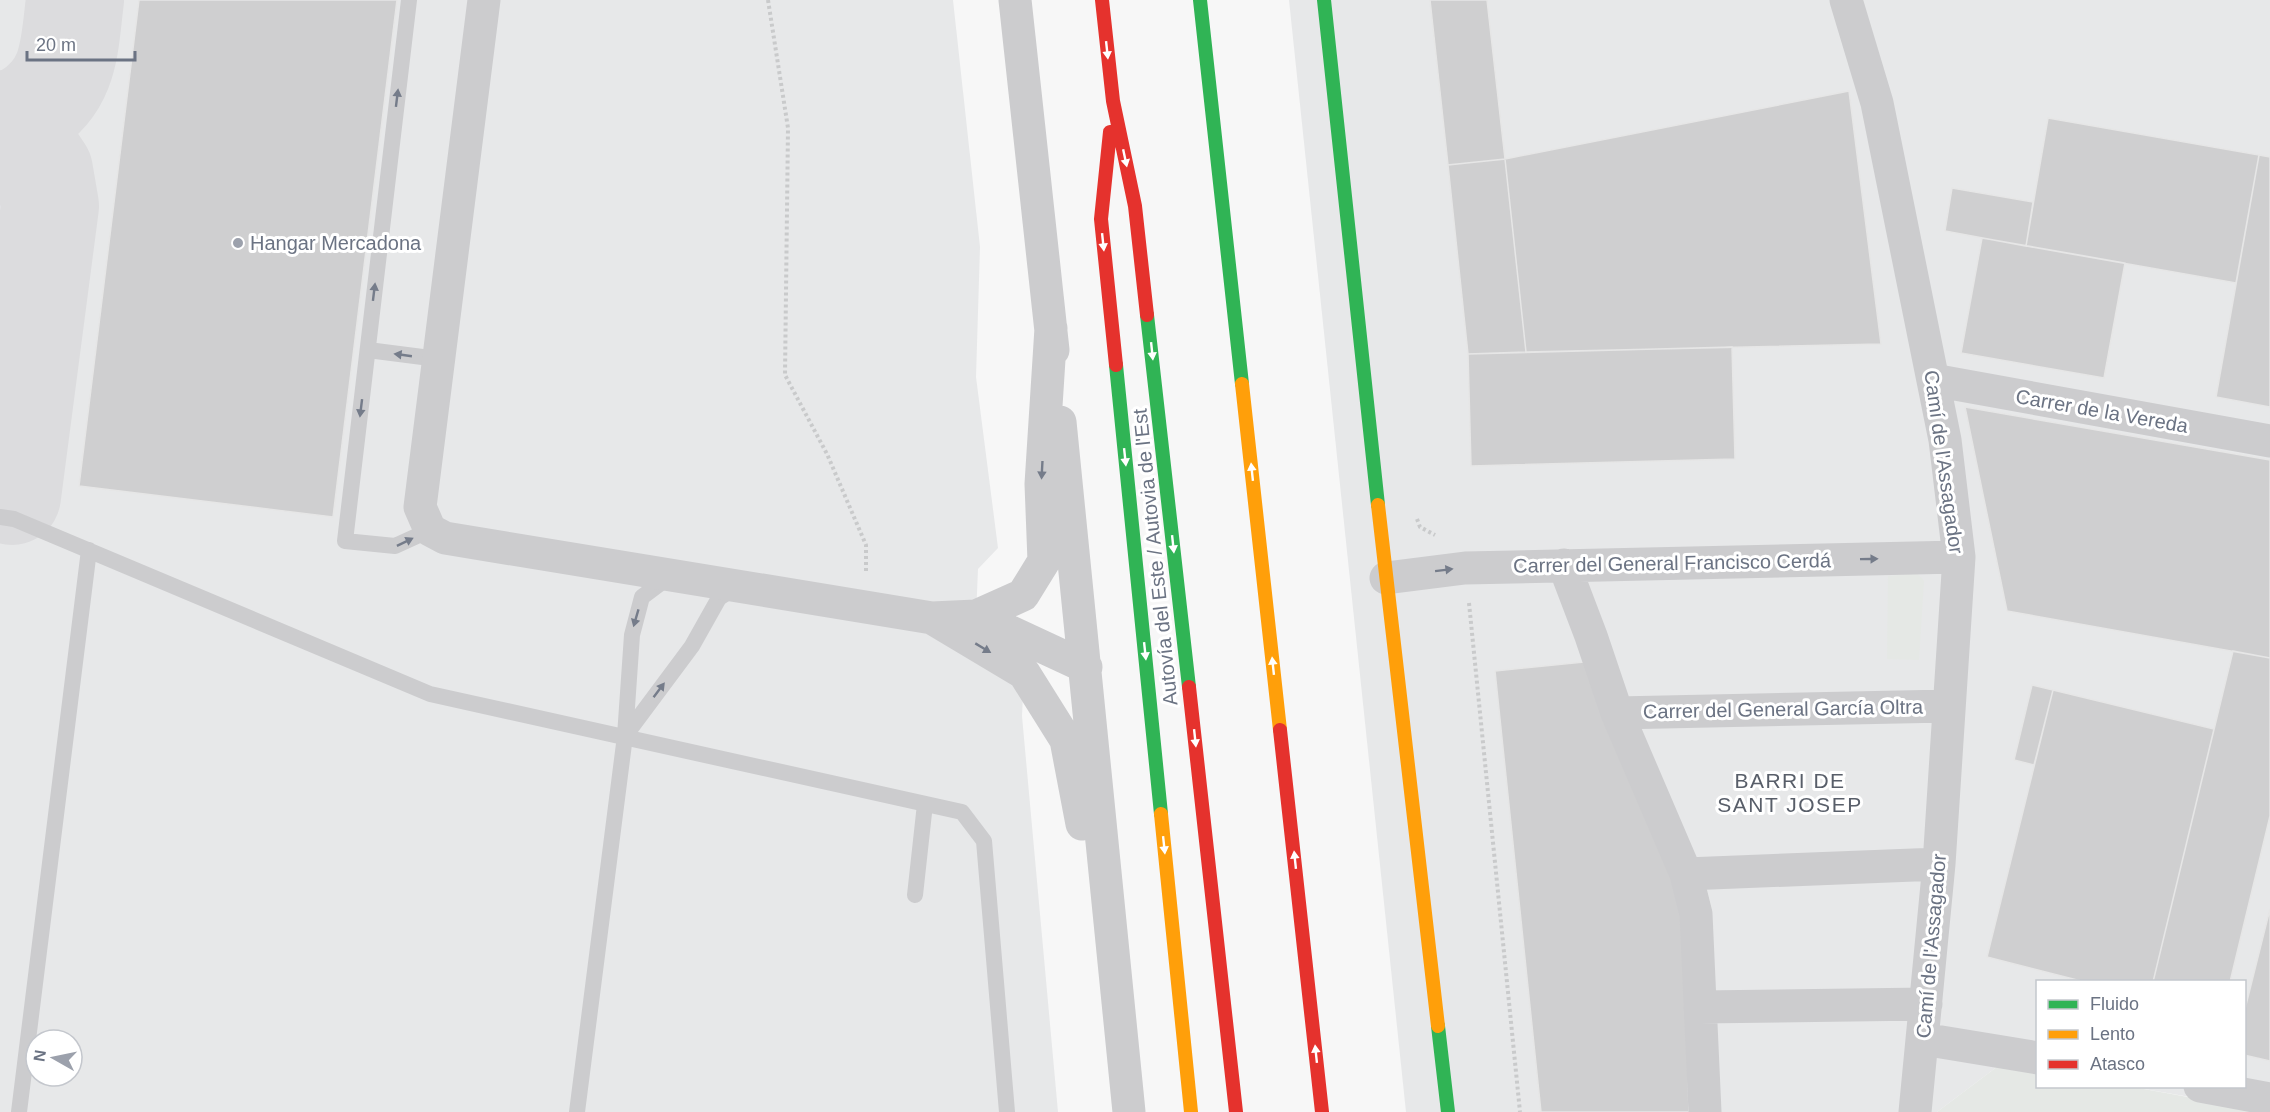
<svg xmlns="http://www.w3.org/2000/svg" width="2270" height="1112" viewBox="0 0 2270 1112" font-family="Helvetica,sans-serif">
<style>
.built{fill:#e7e8e9;fill-rule:evenodd}
.green{fill:#e5e8e5}
.lines{fill:none;stroke-linecap:round;stroke-linejoin:round}
.taxiway{stroke:#dcdcde;stroke-width:98}
.building{fill:#cfcfd0;stroke:#e6e6e6;stroke-width:1.5}
.path{stroke:#c9cacb;stroke-width:4;stroke-dasharray:3 3;stroke-linecap:butt}
.lane{stroke:#ccccce;stroke-width:16}
.street{stroke:#ccccce;stroke-width:33}
.fast{stroke:#30b455;stroke-width:14}
.slow{stroke:#ff9f0a;stroke-width:14}
.jam{stroke:#e5322d;stroke-width:14}
.oneway{fill:#fff}
.oneway2{fill:#757c8a}
.poi-dot{fill:#9ca1ac;stroke:#fff;stroke-width:2}
.labels{text-anchor:middle;stroke-width:6;stroke-linejoin:round;paint-order:stroke}
.poi-label{font-size:20px;fill:#6b7383;stroke:#fff;text-anchor:start}
.street-label{font-size:20px;fill:#6b7383;stroke:#fff}
.neighbourhood-label{font-size:21px;letter-spacing:1.5px;fill:#585e69;stroke:#fff}
</style>
<rect width="100%" height="100%" fill="#f7f7f7"/>
<path class="built" d="M0,0H953L980,247L976,377L998,548L978,569L976,616L1024,673L1022,716L1058,1112H0ZM36,1040H72V1076H36Z
M1289,0H2270V1111L2133,1087L2244,1086V982H2038L2037,1070L2002,1063L1937,1112H1406Z"/>
<path class="green" d="M1917,573L1924,581L1919,660L1887,659L1888,576Z
M2002,1063L2037,1070L2038,1086L2133,1087L2270,1112H1937Z"/>
<g class="lines">
<path class="taxiway" d="M0,121C8,118 20,117 27,112C71,85 69,46 75,0
M0,127L24,141L44,171L50,206L12,496"/>
</g>
<path class="building" d="M139,0H397L333,517L79,486Z
M1430,0H1487L1505,159L1448,165Z
M1849,91L1881,344L1526,352L1505,159Z
M2048,118L2259,155L2236,283L2026,246Z
M2259,155L2270,157V407L2216,397Z
M1505,159L1526,352L1468,354L1448,165Z
M1952,188L2033,202L2026,246L1945,231Z
M1982,238L2125,263L2104,378L1961,353Z
M1732,347L1735,459L1471,466L1468,354Z
M1965,407L2270,460V658L2007,611Z
M2233,651L2270,658V816L2230,982H2153Z
M1584,662L1684,907L1689,1112H1541L1495,671Z
M2032,685L2053,690L2034,765L2014,760Z
M2053,690L2214,729L2153,982H2085L1987,957Z
M2270,909V1061L2244,1055V1013Z"/>
<g class="lines">
<path class="path" d="M768,0L788,128L785,375L827,454L866,545V574
M1417,519L1420,527L1435,535
M1469,603L1520,1112"/>
<path class="lane" d="M409,0L345,541L395,546L430,530
M368,350L438,359
M0,517L14,519L430,694L962,812L984,841L1007,1112
M625,736L692,646L719,598L736,587
M915,895L925,804
M19,1112L89,550
M577,1112L625,736L632,635L642,597L670,576"/>
<path class="street" d="M484,0L420,507L430,530L445,538L932,618L976,616L1023,595L1044,561L1041,484L1051,328
M1015,0L1053,350
M1846,0L1877,103L1945,440L1959,557L1939,864L1915,1112
M1933,380L2270,441
M1060,422L1129,1112
M1564,565L1591,636L1617,713L1686,874L1696,914L1705,1112
M1386,578L1465,568L1959,557
M976,616L1086,667
M932,618L1024,673L1066,740L1082,824
M1617,713L1948,706
M1686,874L1939,864
M1700,1007L1926,1004
M1923,1039L2038,1058
M2200,1086L2270,1099"/>
<path class="fast" d="M1200,0L1242,384
M1324,0L1378,505
M1147,315L1189,687
M1116,365L1161,814
M1438,1026L1448,1112"/>
<path class="slow" d="M1242,384L1280,730
M1378,505L1438,1026
M1161,814L1191,1112"/>
<path class="jam" d="M1102,0L1113,101L1135,206L1147,315
M1110,132L1101,219L1116,365
M1189,687L1236,1112
M1280,730L1322,1112"/>
</g>
<defs><path id="oneway-solid" d="M-6-.8H1V-3.2L6.5 0L1 3.2V.8H-6Z" transform="scale(1.5)"/></defs>
<g class="oneway">
<use href="#oneway-solid" transform="translate(1107 50) rotate(84)"/>
<use href="#oneway-solid" transform="translate(1125 158) rotate(78)"/>
<use href="#oneway-solid" transform="translate(1103 242) rotate(84)"/>
<use href="#oneway-solid" transform="translate(1152 351) rotate(84)"/>
<use href="#oneway-solid" transform="translate(1125 457) rotate(84)"/>
<use href="#oneway-solid" transform="translate(1252 472) rotate(-96)"/>
<use href="#oneway-solid" transform="translate(1173 544) rotate(84)"/>
<use href="#oneway-solid" transform="translate(1145 651) rotate(84)"/>
<use href="#oneway-solid" transform="translate(1273 666) rotate(-96)"/>
<use href="#oneway-solid" transform="translate(1195 738) rotate(84)"/>
<use href="#oneway-solid" transform="translate(1164 845) rotate(84)"/>
<use href="#oneway-solid" transform="translate(1295 860) rotate(-96)"/>
<use href="#oneway-solid" transform="translate(1316 1054) rotate(-96)"/>
</g>
<g class="oneway2">
<use href="#oneway-solid" transform="translate(397 98) rotate(-83)"/>
<use href="#oneway-solid" transform="translate(374 292) rotate(-83)"/>
<use href="#oneway-solid" transform="translate(403 355) rotate(-172)"/>
<use href="#oneway-solid" transform="translate(361 408) rotate(97)"/>
<use href="#oneway-solid" transform="translate(1042 470) rotate(93)"/>
<use href="#oneway-solid" transform="translate(405 542) rotate(-26)"/>
<use href="#oneway-solid" transform="translate(1869 559) rotate(-1)"/>
<use href="#oneway-solid" transform="translate(1444 570) rotate(-7)"/>
<use href="#oneway-solid" transform="translate(636 618) rotate(106)"/>
<use href="#oneway-solid" transform="translate(983 648) rotate(31)"/>
<use href="#oneway-solid" transform="translate(659 690) rotate(-53)"/>
</g>
<circle class="poi-dot" cx="238" cy="243" r="6"/>
<g class="labels">
<g class="poi-label">
<text x="250" y="250">Hangar Mercadona</text>
</g>
<g class="street-label">
<text transform="translate(2102 411) rotate(10)" y="7">Carrer de la Vereda</text>
<text transform="translate(1944 462) rotate(82)" y="7">Camí de l'Assagador</text>
<text transform="translate(1155 557) rotate(-96)" y="7">Autovía del Este / Autovia de l'Est</text>
<text transform="translate(1672 563) rotate(-1)" y="7">Carrer del General Francisco Cerdá</text>
<text transform="translate(1783 709) rotate(-1)" y="7">Carrer del General García Oltra</text>
<text transform="translate(1931 946) rotate(-85)" y="7">Camí de l'Assagador</text>
</g>
<g class="neighbourhood-label">
<text x="1790" y="788">BARRI DE<tspan x="1790" dy="24">SANT JOSEP</tspan></text>
</g>
</g>
<rect x="2036" y="980" width="210" height="108" fill="#ffffff" stroke="#c4c7cd" stroke-width="1.5"/>
<rect x="2048" y="1000" width="30" height="9" fill="#30b455" stroke="#c4c7cd" stroke-width="1.5"/>
<text x="2090" y="1010" font-size="18" fill="#6b7383">Fluido</text>
<rect x="2048" y="1030" width="30" height="9" fill="#ff9f0a" stroke="#c4c7cd" stroke-width="1.5"/>
<text x="2090" y="1040" font-size="18" fill="#6b7383">Lento</text>
<rect x="2048" y="1060" width="30" height="9" fill="#e5322d" stroke="#c4c7cd" stroke-width="1.5"/>
<text x="2090" y="1070" font-size="18" fill="#6b7383">Atasco</text>
<g transform="translate(54 1058) rotate(279)"><circle r="28" fill="#ffffff" stroke="#c4c7cd" stroke-width="1.5"/>
<path d="M0-4.5L10 22L0 15L-10 22Z" fill="#9ca1ac"/>
<text y="-9" font-size="16" font-weight="bold" text-anchor="middle" fill="#6b7383">N</text>
</g>
<path d="M27 51v9h108v-9" fill="none" stroke="#6b7383" stroke-width="3"/>
<text x="36" y="51" font-size="18" fill="#6b7383" stroke="#ffffff" stroke-width="4.5" paint-order="stroke">20 m</text>
</svg>
